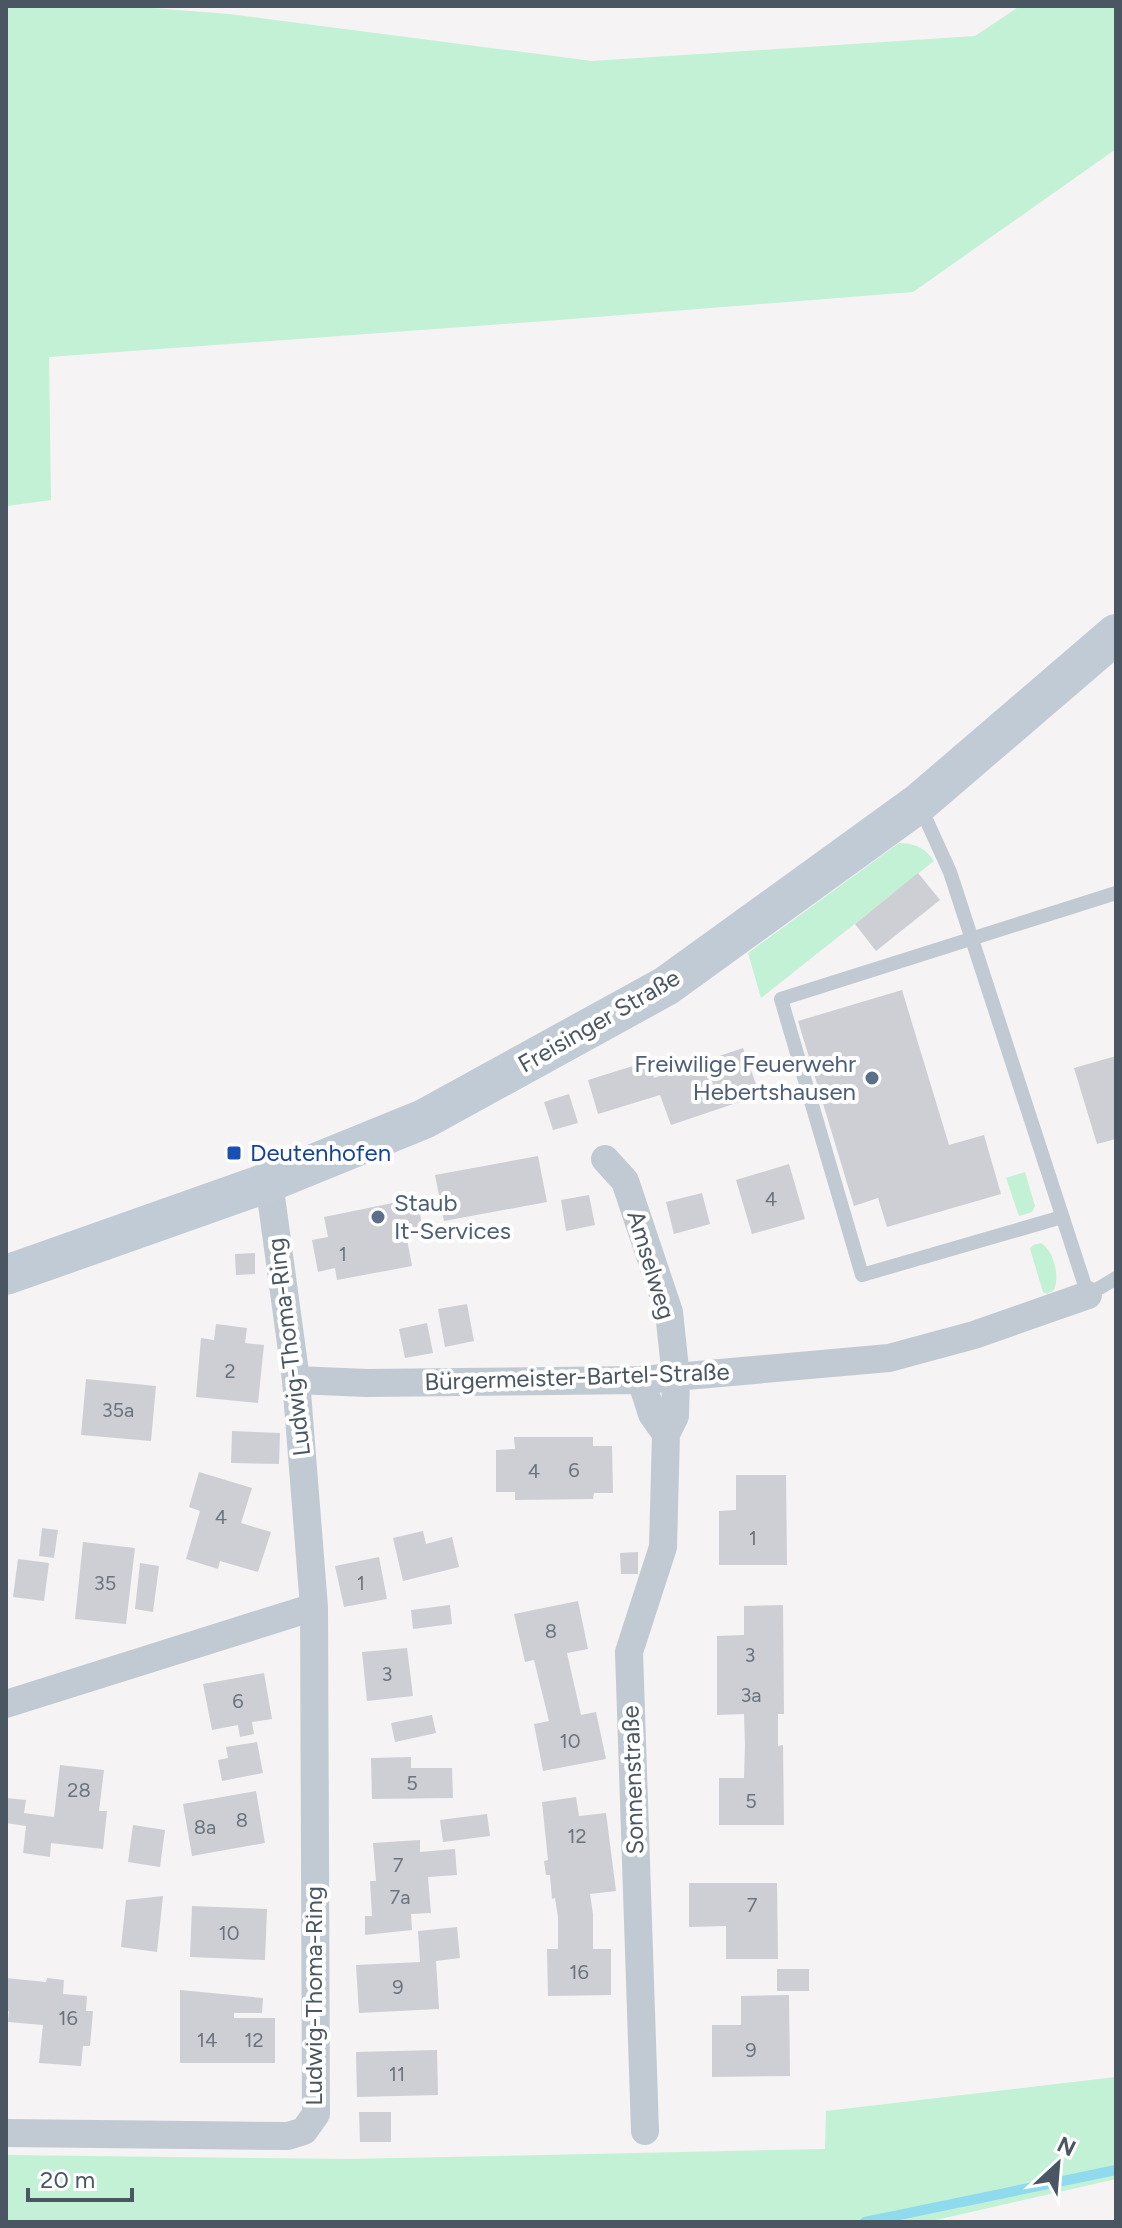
<svg xmlns="http://www.w3.org/2000/svg" width="1122" height="2228" viewBox="0 0 1122 2228" font-family="Figtree,sans-serif">
<style>
.green{fill:#c3f1d5}
.lines{fill:none;stroke-linecap:round;stroke-linejoin:round}
.stream{stroke:#90daee;stroke-width:10}
.building{fill:#cdcfd5}
.lane{stroke:#c1cad2;stroke-width:14}
.street{stroke:#c1cad2;stroke-width:28}
.secondary{stroke:#c1cbd6;stroke-width:40}
.service-dot{fill:#5c6f8a;stroke:#fff;stroke-width:3}
.transit-dot{fill:#1a4fb4;stroke:#fff;stroke-width:3}
.labels{text-anchor:middle;stroke-width:8;stroke-linejoin:round;paint-order:stroke}
.number-label{font-size:20px;fill:#6b747e}
.street-label{font-size:24px;fill:#4a5661;stroke:#fff}
.service-label{font-size:24px;fill:#4e5e75;stroke:#fff;text-anchor:end}
.transit-label{font-size:24px;fill:#164399;stroke:#fff;text-anchor:start}
</style>
<rect width="100%" height="100%" fill="#f5f3f3"/>
<path class="green" d="M6,6H127L229,14L592,61L975,36L1020,6H1116V149L913,292L546,321L49,357L51,500L6,506Z
M899,843C916,844 924,847 934,861L761,998L748,953Z
M1025,1172L1035,1206L1032,1212L1019,1216L1006,1178Z
M1041,1243C1054,1251 1060,1276 1054,1290L1047,1294L1043,1292L1030,1249L1033,1245Z
M1116,2077V2179L927,2222H6V2155L350,2159L825,2149L826,2111Z"/>
<g class="lines">
<path class="stream" d="M865,2222L1116,2170"/>
</g>
<path class="building" d="M918,873L940,900L876,951L855,924Z
M902,990L949,1145L984,1135L1001,1194L887,1227L878,1198L854,1206L798,1021Z
M743,1048L760,1095L671,1125L660,1095L598,1114L588,1080L649,1061L654,1078Z
M1116,1056V1139L1097,1144L1074,1068Z
M569,1094L578,1123L553,1130L544,1102Z
M538,1156L547,1202L444,1221L435,1175Z
M789,1164L805,1219L752,1234L736,1180Z
M702,1193L710,1224L674,1234L666,1202Z
M589,1195L595,1225L566,1231L561,1200Z
M417,1198L423,1230L406,1234L412,1266L337,1280L335,1268L318,1272L312,1240L328,1237L324,1217Z
M255,1253V1274L236,1275L235,1254Z
M467,1304L474,1341L445,1347L438,1309Z
M427,1323L433,1353L405,1358L399,1329Z
M216,1324L247,1328L245,1343L264,1345L258,1403L196,1397L201,1338L214,1340Z
M86,1379L156,1386L151,1441L81,1435Z
M232,1431L280,1433L279,1464L231,1463Z
M514,1437H593V1446H612L613,1493H594L593,1499L515,1500V1492H496V1450L515,1449Z
M199,1472L252,1488L241,1523L271,1532L258,1572L220,1561L218,1569L186,1559L200,1511L189,1507Z
M736,1475H786L787,1565H719V1511L736,1510Z
M42,1528L58,1530L54,1558L39,1556Z
M423,1531L426,1544L452,1537L459,1567L403,1581L393,1538Z
M83,1542L135,1548L126,1624L75,1619Z
M638,1552V1574H621L620,1553Z
M379,1557L387,1599L344,1607L335,1566Z
M18,1559L49,1563L44,1601L13,1597Z
M140,1563L159,1566L153,1612L135,1609Z
M578,1601L588,1649L567,1653L581,1715L596,1712L606,1759L543,1771L534,1724L549,1721L534,1660L525,1662L514,1614Z
M450,1605L452,1624L413,1629L411,1610Z
M783,1605L784,1714H778V1746L783,1745L784,1825H719V1778H744L745,1745L744,1714L717,1715V1636L744,1635V1606Z
M407,1648L413,1696L367,1701L362,1652Z
M264,1673L272,1719L252,1722L254,1734L240,1737L238,1725L212,1730L203,1684Z
M432,1715L436,1733L395,1742L391,1723Z
M257,1742L263,1773L222,1781L218,1760L228,1758L226,1747Z
M411,1757V1768H452L453,1798L372,1799L371,1758Z
M60,1765L104,1770L99,1811H107L103,1849L51,1843L50,1857L23,1853L26,1826L6,1823V1798L26,1800L24,1813L54,1817Z
M256,1791L265,1843L192,1856L183,1804Z
M576,1797L579,1816L606,1813L616,1891L590,1894L593,1914V1949H611V1995L548,1996L547,1949H558V1917L555,1898L552,1899L550,1875H546L544,1861L548,1860L542,1802Z
M487,1814L490,1836L443,1842L440,1820Z
M133,1825L165,1830L160,1867L128,1862Z
M420,1840V1852L455,1849L457,1875L428,1877L431,1913L411,1914L412,1930L365,1935V1916H372L370,1881H376L373,1843Z
M689,1883H777L778,1959H726V1926L689,1927Z
M163,1896L157,1952L121,1947L126,1900Z
M192,1906L267,1909L265,1960L190,1957Z
M457,1927L460,1958L436,1961L439,2009L359,2013L356,1965L420,1962L418,1931Z
M777,1969H809V1991H777Z
M6,1978L46,1982L47,1978L64,1980L63,1994L87,1996L86,2011H93L90,2046H83L81,2066L39,2063L43,2025L8,2022L9,2011H6Z
M180,1990L263,1998L262,2013H234V2018H275V2063H180Z
M789,1995L790,2076L712,2077V2025H741V1996Z
M437,2050L438,2095L357,2097L356,2052Z
M359,2112H391V2142H360Z"/>
<g class="lines">
<path class="lane" d="M919,804L950,872L1088,1295L1116,1278
M1062,1217L862,1275L781,999L1116,893"/>
<path class="street" d="M605,1159L625,1181L669,1312L676,1378L675,1416L666,1434
M296,1380L367,1383L641,1380L889,1358L974,1335L1088,1295
M641,1380L652,1414L666,1434L663,1547L629,1652L645,2131
M6,1704L314,1607
M6,2133L288,2136L304,2131L316,2114L314,1607L296,1380L269,1182"/>
<path class="secondary" d="M6,1275L269,1182L424,1119L666,986L919,803L1116,634"/>
</g>
<g class="service-dot">
<circle cx="872" cy="1078" r="8"/>
<circle cx="378" cy="1217" r="8"/>
</g>
<rect class="transit-dot" x="226" y="1145" width="16" height="16" rx="4"/>
<g class="labels">
<g class="number-label">
<text x="771" y="1206">4</text>
<text x="343" y="1261">1</text>
<text x="230" y="1378">2</text>
<text x="118" y="1417">35a</text>
<text x="574" y="1477">6</text>
<text x="534" y="1478">4</text>
<text x="221" y="1524">4</text>
<text x="753" y="1545">1</text>
<text x="105" y="1590">35</text>
<text x="361" y="1590">1</text>
<text x="551" y="1638">8</text>
<text x="750" y="1662">3</text>
<text x="387" y="1681">3</text>
<text x="751" y="1702">3a</text>
<text x="238" y="1708">6</text>
<text x="570" y="1748">10</text>
<text x="412" y="1790">5</text>
<text x="79" y="1797">28</text>
<text x="751" y="1808">5</text>
<text x="242" y="1827">8</text>
<text x="205" y="1834">8a</text>
<text x="577" y="1843">12</text>
<text x="398" y="1872">7</text>
<text x="400" y="1904">7a</text>
<text x="752" y="1912">7</text>
<text x="229" y="1940">10</text>
<text x="579" y="1979">16</text>
<text x="398" y="1994">9</text>
<text x="68" y="2025">16</text>
<text x="207" y="2047">14</text>
<text x="254" y="2047">12</text>
<text x="751" y="2057">9</text>
<text x="397" y="2081">11</text>
</g>
<g class="street-label">
<text transform="translate(599 1021) rotate(-30)" y="8">Freisinger Straße</text>
<text transform="translate(651 1265) rotate(73)" y="8">Amselweg</text>
<text transform="translate(289 1347) rotate(-97)" y="8">Ludwig-Thoma-Ring</text>
<text transform="translate(577 1377) rotate(-2)" y="8">Bürgermeister-Bartel-Straße</text>
<text transform="translate(633 1780) rotate(-92)" y="8">Sonnenstraße</text>
<text transform="translate(314 1996) rotate(-90)" y="8">Ludwig-Thoma-Ring</text>
</g>
<g class="service-label">
<text x="856" y="1072">Freiwilige Feuerwehr<tspan x="856" dy="28">Hebertshausen</tspan></text>
<text x="394" y="1211" text-anchor="start">Staub<tspan x="394" dy="28">It-Services</tspan></text>
</g>
<g class="transit-label">
<text x="250" y="1161">Deutenhofen</text>
</g>
</g>
<rect width="1122" height="2228" fill="none" stroke="#4a5661" stroke-width="16"/>
<g transform="translate(1058 2164) rotate(26)" stroke="#ffffff" stroke-width="6" paint-order="stroke">
<path d="M0-6L14 30L0 20L-14 30Z" fill="#4a5661"/>
<text y="-12" font-size="22" font-weight="bold" text-anchor="middle" fill="#4a5661">N</text>
</g>
<path d="M28 2188v12h104v-12" fill="none" stroke="#4a5661" stroke-width="4"/>
<text x="40" y="2188" font-size="24" fill="#4a5661" stroke="#ffffff" stroke-width="6" paint-order="stroke">20 m</text>
</svg>
